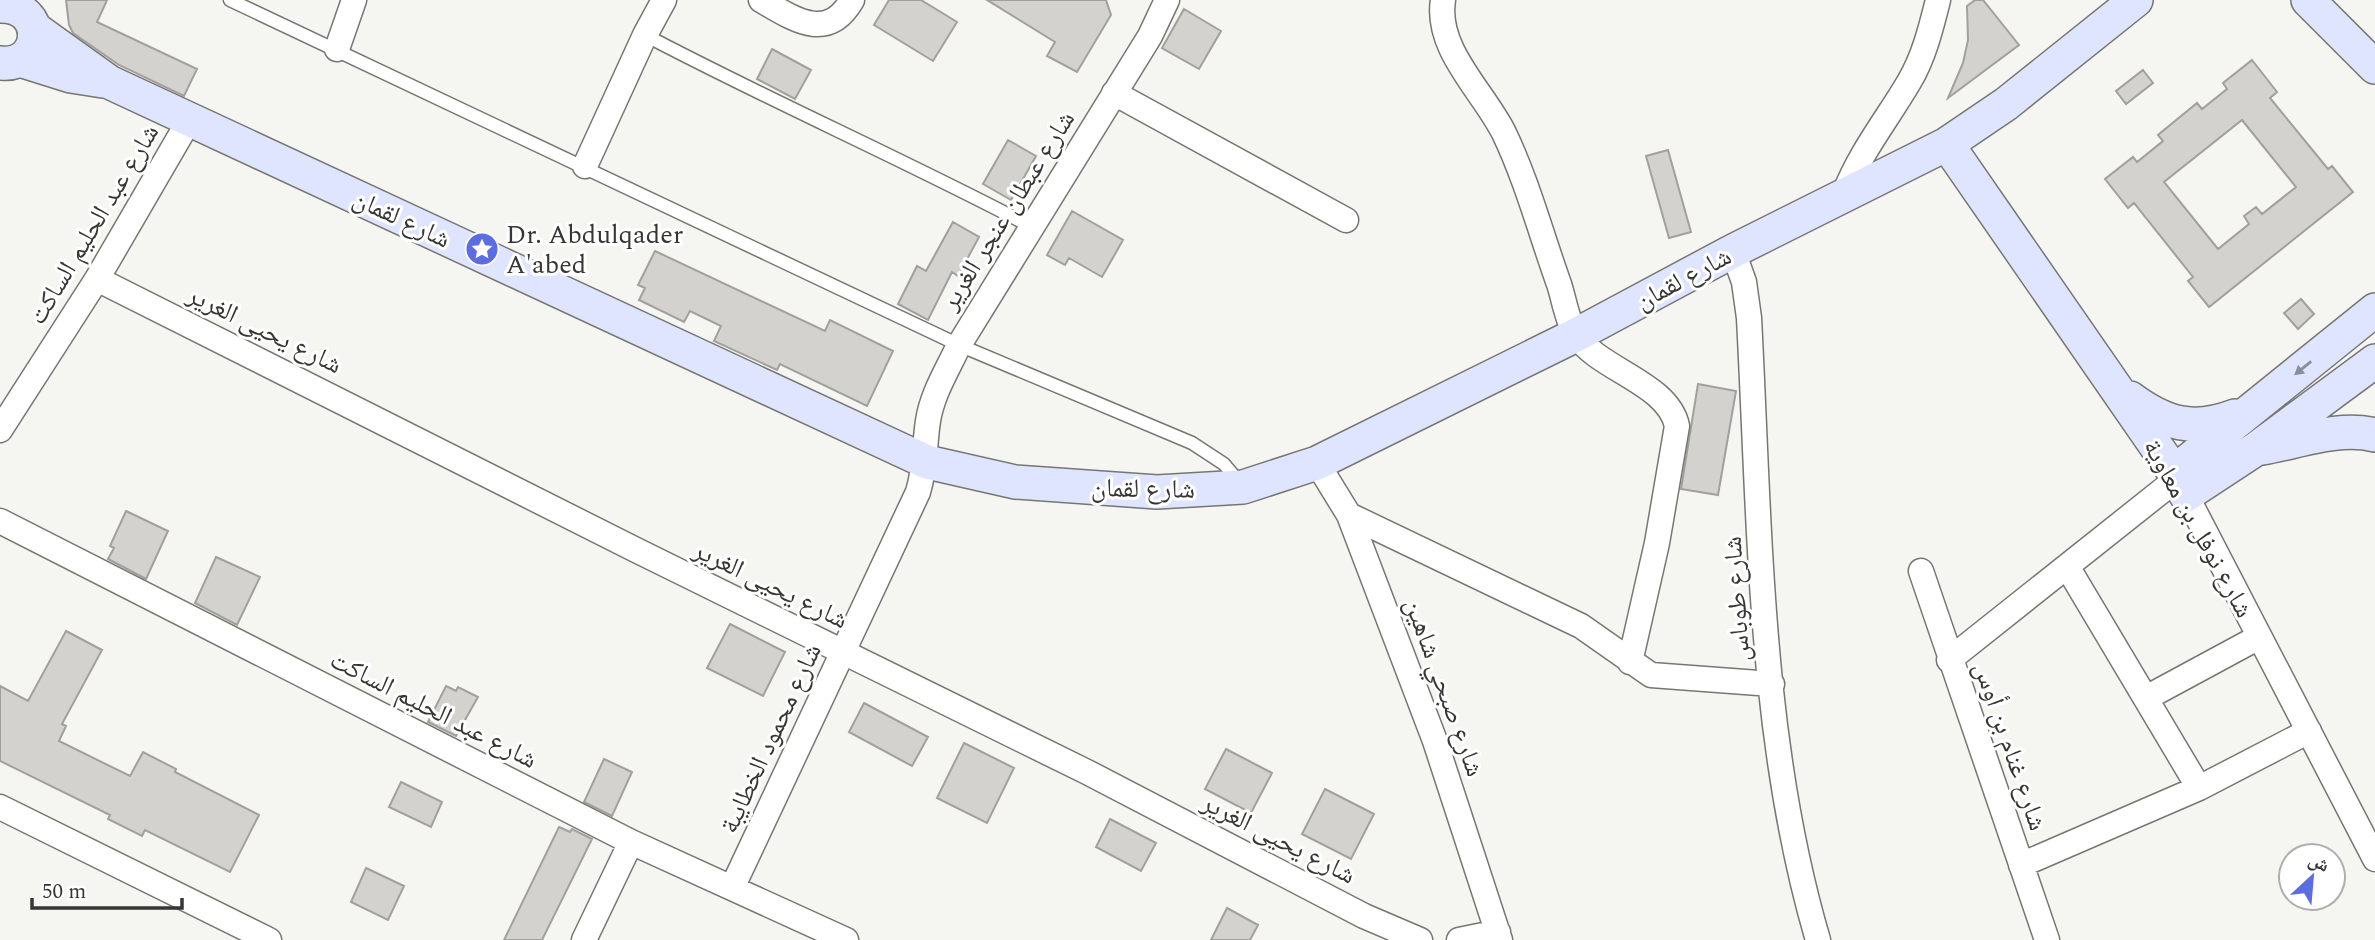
<svg xmlns="http://www.w3.org/2000/svg" width="2375" height="940" viewBox="0 0 2375 940" font-family="Spectral,'Noto Naskh Arabic',serif">
<style>
.building{fill:#d3d2ce;stroke:#a1a09d;stroke-width:2;fill-rule:evenodd}
.lines{fill:none;stroke-linecap:round;stroke-linejoin:round}
.lane-casing{stroke:#767672;stroke-width:15}
.street-casing{stroke:#767672;stroke-width:27}
.secondary-casing{stroke:#767672;stroke-width:36}
.lane{stroke:#fff;stroke-width:12}
.street{stroke:#fff;stroke-width:24}
.secondary{stroke:#dfe5ff;stroke-width:33}
.oneway{fill:#8a8e9a}
.labels{text-anchor:middle;stroke-width:6;stroke-linejoin:round;paint-order:stroke}
.street-label{font-size:26px;fill:#363634;stroke:#fff}
.poi-label{font-size:26px;fill:#363634;stroke:#fff;text-anchor:start}
</style>
<rect width="100%" height="100%" fill="#f5f5f1"/>
<path class="building" d="M66,0H107L97,22L197,69L184,96L119,65L73,33L69,25Z
M889,0H921L957,22L933,61L874,25Z
M987,0H1106L1111,15L1077,72L1047,56L1055,42Z
M1975,0H1983L2019,45L1948,98L1963,63L1968,40L1967,6Z
M1184,9L1221,31L1199,69L1162,48Z
M772,49L811,70L795,99L757,79Z
M2252,60L2277,92L2270,98L2328,169L2332,166L2353,192L2209,307L2188,281L2193,277L2134,203L2128,208L2105,179L2133,157L2137,162L2163,141L2158,135L2197,103L2202,109L2227,89L2223,83ZM2242,120L2296,187L2262,214L2256,207L2244,216L2249,224L2218,249L2164,182Z
M2143,70L2153,83L2126,104L2116,91Z
M1008,140L1036,156L1011,200L983,184Z
M1668,150L1691,232L1669,238L1646,156Z
M1072,211L1123,240L1102,277L1069,258L1065,265L1047,255Z
M953,222L979,237L958,276L952,272L928,320L898,304L917,266L926,271Z
M655,251L825,331L830,320L893,351L867,406L780,364L777,370L714,341L721,326L690,311L684,322L639,300L645,288L638,285Z
M2301,299L2314,314L2298,329L2284,313Z
M1698,384L1736,391L1718,495L1681,489Z
M126,511L168,531L146,579L108,559L114,548L110,546Z
M216,557L260,577L237,625L195,603Z
M730,624L785,652L763,696L707,668Z
M66,631L102,650L62,724L66,726L59,741L130,776L143,752L176,769L175,772L259,815L230,872L145,830L142,836L108,819L110,815L0,761V686L28,701Z
M446,686L456,691L458,687L478,697L456,736L428,722Z
M864,703L928,737L912,766L849,732Z
M964,743L1014,768L987,823L937,798Z
M1226,749L1272,773L1251,813L1205,789Z
M604,759L632,772L612,816L584,802Z
M401,782L442,802L431,827L389,807Z
M1325,789L1374,814L1351,859L1302,834Z
M1110,819L1156,843L1141,871L1096,847Z
M559,827L570,832L572,829L592,839L542,940H504Z
M366,868L404,886L388,920L351,902Z
M1227,908L1258,925L1250,940H1211Z"/>
<g class="lines">
<defs>
<path id="lane" d="M230,0L959,345L1192,443L1224,464L1240,483
M645,35C772,102 905,160 1032,227"/>
<path id="street" d="M761,0C794,19 827,43 852,0
M1443,0C1435,49 1483,91 1504,133C1527,181 1541,234 1559,284C1564,299 1567,321 1576,335C1599,370 1668,383 1677,426L1657,543L1630,662
M337,49L354,0
M1114,93L1346,220
M585,166L645,35L664,0
M1844,194C1861,151 1886,121 1909,82C1924,57 1931,28 1938,0
M1733,251L1744,282L1749,318C1760,525 1759,740 1818,940
M97,279L636,550L1087,772L1364,916L1420,940
M0,430L97,279L190,119
M1317,463L1349,515L1435,741L1500,940
M2186,495L2375,859
M1349,515L1581,626L1651,675L1772,684
M0,521L631,842L846,940
M2068,568L2199,788
M1921,571L2047,940
M1949,660L2178,478
M2146,698L2259,637
M0,807L269,940
M2021,865L2199,788L2309,731
M733,886L918,492C926,465 924,447 928,421C932,394 948,369 959,345L1150,36L1167,0
M584,940L631,842
M1459,940L1498,932"/>
<path id="secondary" d="M2308,0L2375,67
M0,6C48,5 44,68 0,63
M35,29L109,82L927,462L1015,482L1157,492L1243,487L1317,463L1576,335L1733,251L1947,144L2006,104L2136,0
M20,60L71,76L103,81
M1947,144L2174,472L2186,495L2256,449L2375,361
M2130,398C2165,424 2193,432 2235,416
M2262,448C2298,442 2339,426 2375,435
M2174,472L2375,310"/>
</defs>
<use href="#lane" class="lane-casing"/>
<use href="#street" class="street-casing"/>
<use href="#secondary" class="secondary-casing"/>
<use href="#lane" class="lane"/>
<use href="#street" class="street"/>
<use href="#secondary" class="secondary"/>
</g>
<defs><path id="oneway-solid" d="M-6-.8H1V-3.2L6.5 0L1 3.2V.8H-6Z" transform="scale(1.75)"/></defs>
<use class="oneway" href="#oneway-solid" transform="translate(2303 368) rotate(141)"/>
<defs>
<symbol id="sight-disc" viewBox="-11 -11 22 22"><circle r="9.5" fill="#5c6ce3" stroke="#fff"/><path d="M0-6L1.8-2.2L6-1.7L2.9 1.2L3.7 5.4L0 3.3L-3.7 5.4L-2.9 1.2L-6-1.7L-1.8-2.2Z" fill="#fff"/></symbol>
</defs>
<g fill-rule="evenodd">
<use href="#sight-disc" x="463" y="230" width="38" height="38"/>
</g>
<g class="labels">
<g class="street-label">
<text transform="translate(1007 210) rotate(-58)" y="9">شارع عبطان عنجر الغرير</text>
<text transform="translate(402 218) rotate(25)" y="9">شارع لقمان</text>
<text transform="translate(93 224) rotate(-59)" y="9">شارع عبد الحليم الساكت</text>
<text transform="translate(1683 278) rotate(-28)" y="9">شارع لقمان</text>
<text transform="translate(265 329) rotate(26)" y="9">شارع يحيى الغرير</text>
<text transform="translate(1143 488) rotate(1)" y="9">شارع لقمان</text>
<text transform="translate(2199 528) rotate(61)" y="9">شارع نوفل بن معاوية</text>
<text transform="translate(771 584) rotate(26)" y="9">شارع يحيى الغرير</text>
<text transform="translate(1736 599) rotate(-94)" y="9">شارع طوباس</text>
<text transform="translate(1445 687) rotate(70)" y="9">شارع صبحي شاهين</text>
<text transform="translate(434 709) rotate(27)" y="9">شارع عبد الحليم الساكت</text>
<text transform="translate(770 738) rotate(-65)" y="9">شارع محمود الخطايبة</text>
<text transform="translate(2011 746) rotate(71)" y="9">شارع غنام بن أوس</text>
<text transform="translate(1279 838) rotate(27)" y="9">شارع يحيى الغرير</text>
</g>
<g class="poi-label">
<text x="506" y="243">Dr. Abdulqader<tspan x="506" dy="30">A'abed</tspan></text>
</g>
</g>
<g transform="translate(2312 877) rotate(26)"><circle r="33" fill="#ffffff" stroke="#afafae" stroke-width="2"/>
<path d="M0-5L12 26L0 18L-12 26Z" fill="#5c6ce3"/>
<text y="-10" font-size="19" font-weight="bold" text-anchor="middle" fill="#363634">ش</text>
</g>
<path d="M32 898v10h150v-10" fill="none" stroke="#363634" stroke-width="3.5"/>
<text x="42" y="898" font-size="21" fill="#363634" stroke="#ffffff" stroke-width="5" paint-order="stroke">50 m</text>
</svg>
